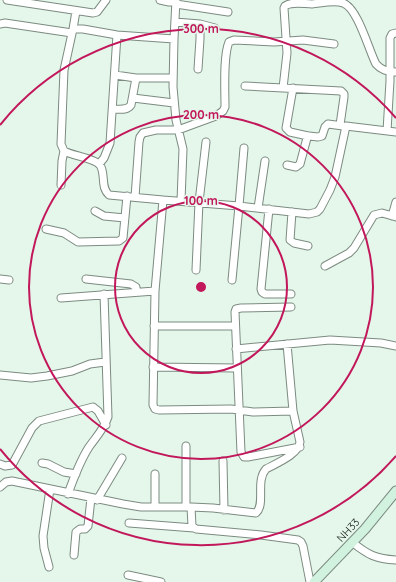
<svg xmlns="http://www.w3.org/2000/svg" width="396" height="582" viewBox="0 0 396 582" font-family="Quicksand,sans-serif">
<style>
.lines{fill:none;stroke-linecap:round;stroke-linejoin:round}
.minor-casing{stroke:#7c8b81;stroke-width:9}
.secondary-casing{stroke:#7c8b81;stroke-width:11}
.minor{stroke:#fff;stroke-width:7}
.secondary{stroke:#d1f2de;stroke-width:9}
.ring{fill:none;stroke:#c2185b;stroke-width:2}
.labels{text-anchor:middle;stroke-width:3;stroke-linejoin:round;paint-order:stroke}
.street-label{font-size:11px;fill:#0b110d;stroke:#e5f6ea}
.centre{fill:#c2185b;stroke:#e5f6ea;stroke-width:2}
.ring-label{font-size:12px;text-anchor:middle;font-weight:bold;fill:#c2185b;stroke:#e5f6ea;stroke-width:3;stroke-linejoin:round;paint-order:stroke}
</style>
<rect width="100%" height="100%" fill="#e5f6ea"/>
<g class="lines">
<defs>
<path id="minor" d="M7,0L93,13L97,12L106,0
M160,0L169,2L176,1
M176,0L174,39L173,87L176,120L183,149L181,201
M176,4L228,12
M175,22L200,24L215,28
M0,24L5,23L72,33
M73,29L76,11
M198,69L200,39V24
M115,75L136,78H173
M245,86L341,91L344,94V97L340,125
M283,88L287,53L284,8L285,6C292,1 304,4 312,4C322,3 334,0 343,3C358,8 369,51 376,64C382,71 388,71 396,72
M293,88L286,128L290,132L308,136
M133,98L174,103
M113,109C119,109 127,111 131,105L136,78
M387,131L390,81V38L392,34L396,33
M244,148L239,206L163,200L155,291L153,405L155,409L159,410L231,409L253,412L293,411
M99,164L104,158L110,143L117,35
M287,165L296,167L300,164L307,138L309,136L318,137L322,136L325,127L328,124L343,126
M61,185L62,161L64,151
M135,197L139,142L140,137L143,133L156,130H178L216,116L223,111L225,107C225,90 223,56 229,42L234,40L274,42L303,40L334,44
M163,200L109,195C100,187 106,174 100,165C94,158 73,156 64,151L61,144L64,70L73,29H83L117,35L174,39
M258,208L265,161
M269,209L261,289L262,292L265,294H291
M95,211L104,216L125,218
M292,212L290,240L294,243L308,246
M392,216L396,202
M46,229L64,233L78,242L119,241L123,238L127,196
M325,266L349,253L354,248L374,215L382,213L396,217
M196,270L199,202L206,142
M0,279L9,280
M86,279L131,284L136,287V292
M232,280L239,206L309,214L317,212L320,209L330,190L335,177L346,126L396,132
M61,298L155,291
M291,307L241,308L236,309L235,312L241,452L244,457H248L300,447
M154,326H235
M236,349L330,340L381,343L396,346
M153,367L236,368
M0,375L31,378L47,376L72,371L90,364L105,362
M223,461L224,510
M42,463L48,464L64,472L76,474
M0,464L5,466L12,465L32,428L39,421L93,407L98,411L106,425
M155,474V507
M0,487L6,482L12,481L123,504L141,507H191L192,526L196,529L261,535L298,540L301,542L303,546L310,582
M68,494C74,477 80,461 89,447C96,437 104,429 108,417L104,294
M97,500L122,458
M186,507V446
M191,507L213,508L256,513C266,504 255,481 266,469C277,463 299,454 300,442L293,411L287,344
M129,523L194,528
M352,542C368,555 376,559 396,560
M74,555L76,532L80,529H85L88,526L91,498
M49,567L44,548L43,536L50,489
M128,575L161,582"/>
<path id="secondary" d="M314,582L365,529L396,491"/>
</defs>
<use href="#minor" class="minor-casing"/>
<use href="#secondary" class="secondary-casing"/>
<use href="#minor" class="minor"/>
<use href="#secondary" class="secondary"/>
</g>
<g class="ring">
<circle cx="201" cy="287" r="86"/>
<circle cx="201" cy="287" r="172"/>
<path d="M396 456A258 258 0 0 1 0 449M0 125A258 258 0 0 1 396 118"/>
</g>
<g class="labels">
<g class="street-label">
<text transform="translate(348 530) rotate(-47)" y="4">NH33</text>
</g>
</g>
<circle cx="201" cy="287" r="6" class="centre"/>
<g class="ring-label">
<text x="201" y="33">300 m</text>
<text x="201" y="119">200 m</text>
<text x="201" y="205">100 m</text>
</g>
</svg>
